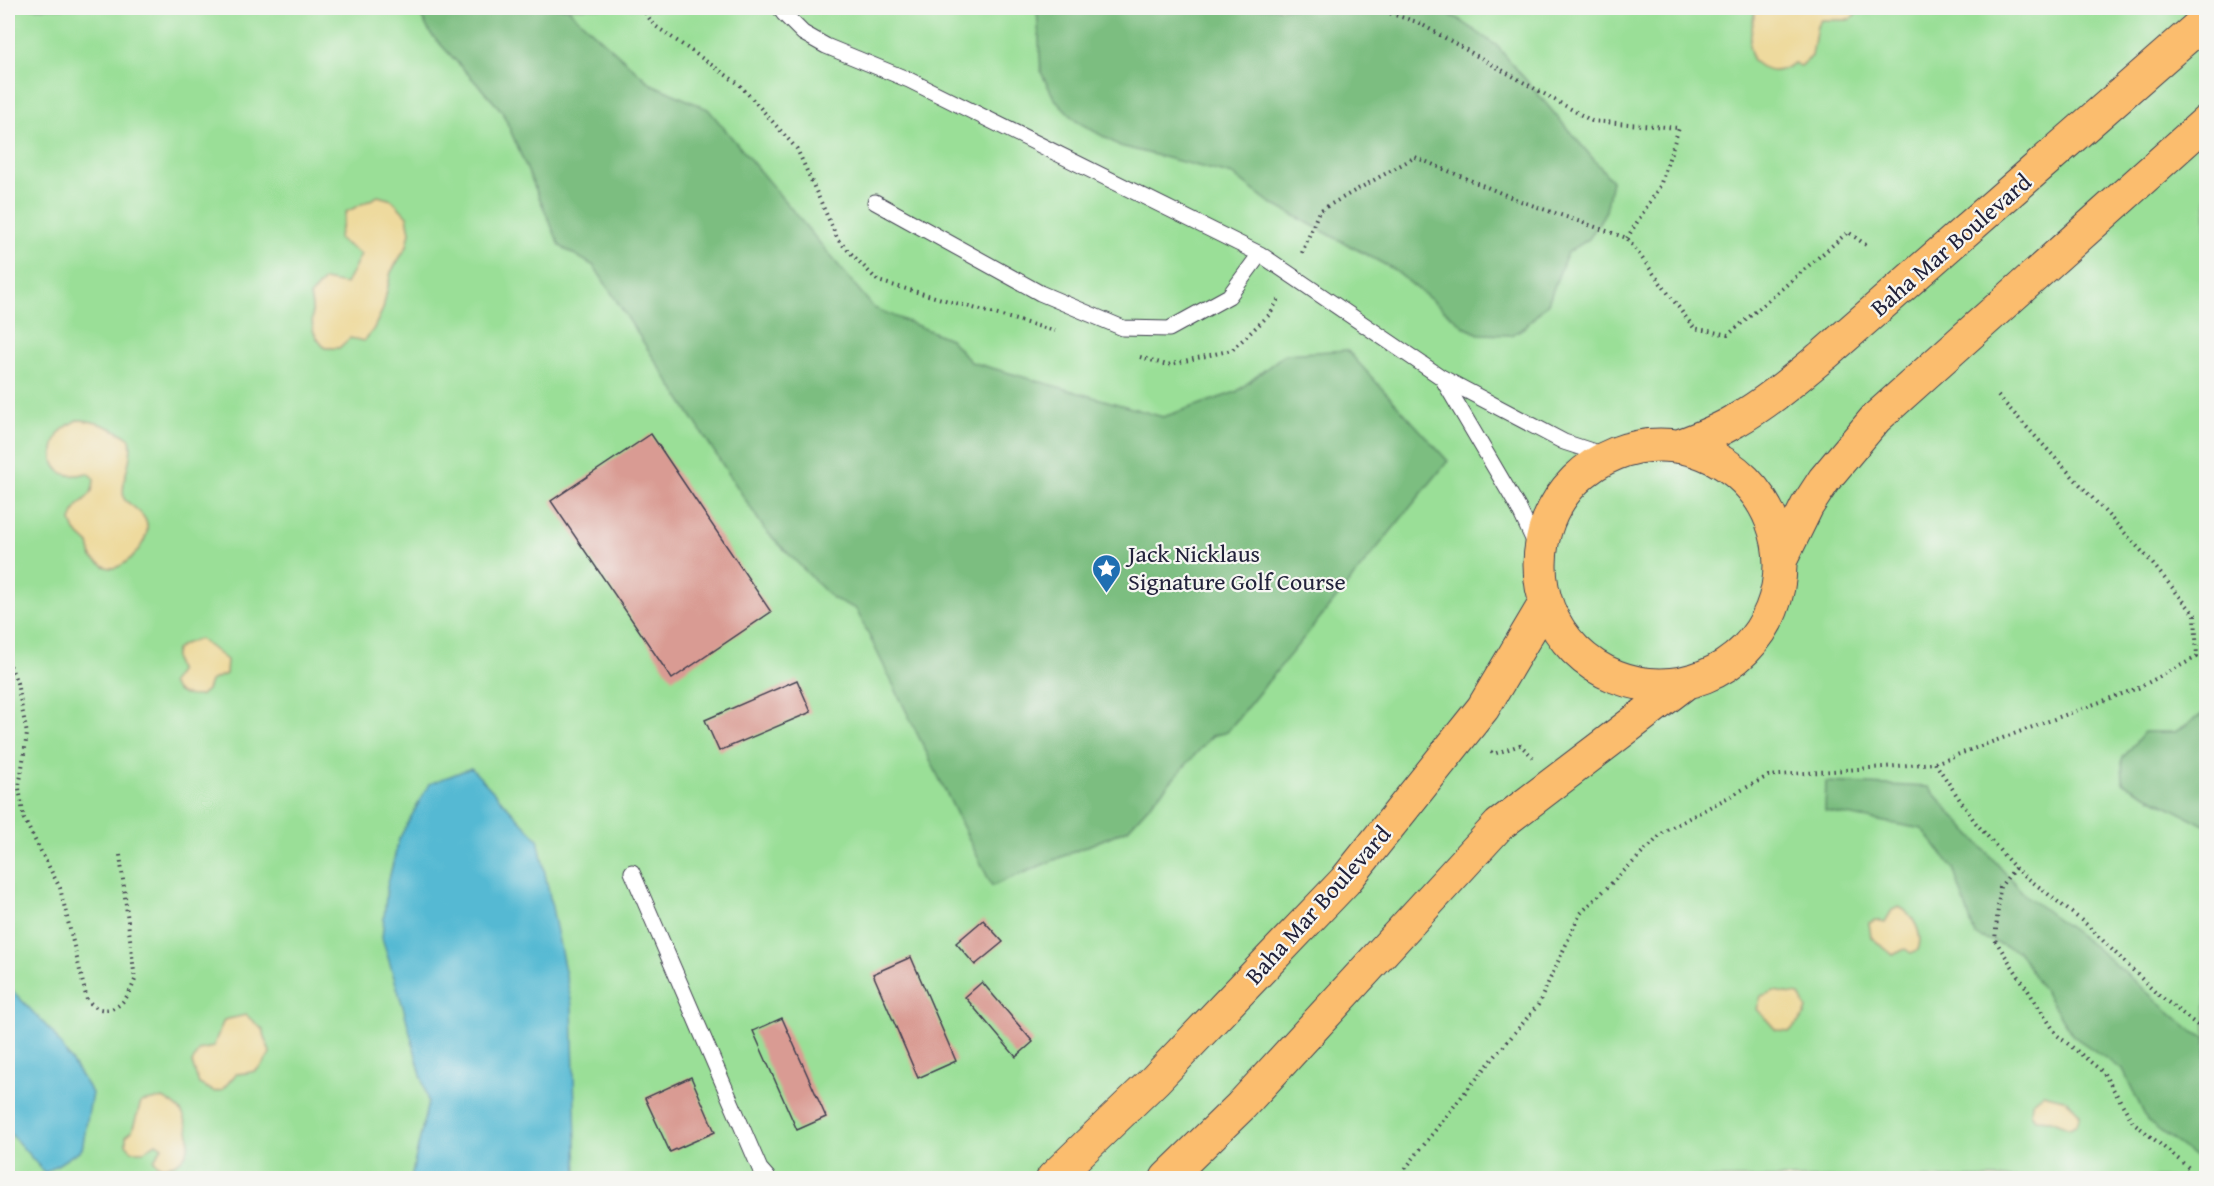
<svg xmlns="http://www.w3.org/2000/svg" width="2214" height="1186" viewBox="0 0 2214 1186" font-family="'Gentium Book Plus',serif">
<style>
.green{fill:#9adf97;stroke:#5e8069;stroke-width:1.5}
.forest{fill:#7bbe80;stroke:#4e705e;stroke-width:1.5}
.sand{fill:#eeda9e;stroke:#887e6c;stroke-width:1.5}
.water{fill:#54b9d3;stroke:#3b6e87;stroke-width:1.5}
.building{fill:#d99b93}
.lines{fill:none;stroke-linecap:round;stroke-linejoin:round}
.lane-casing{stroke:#403f50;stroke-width:17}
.primary-casing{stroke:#403f50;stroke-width:35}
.path{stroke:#403f50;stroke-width:4;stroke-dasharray:1.5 4.5;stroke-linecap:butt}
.lane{stroke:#fff;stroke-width:15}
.primary{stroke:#fbbd6e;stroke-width:33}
.labels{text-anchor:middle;stroke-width:4.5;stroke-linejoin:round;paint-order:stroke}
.street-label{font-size:24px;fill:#22223b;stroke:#f6f6f2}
.poi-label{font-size:24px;fill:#22223b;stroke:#f6f6f2;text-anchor:start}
</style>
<rect width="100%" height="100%" fill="#f6f6f2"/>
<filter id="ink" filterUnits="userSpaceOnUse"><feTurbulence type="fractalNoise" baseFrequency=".0167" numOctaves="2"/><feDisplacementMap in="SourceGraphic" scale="12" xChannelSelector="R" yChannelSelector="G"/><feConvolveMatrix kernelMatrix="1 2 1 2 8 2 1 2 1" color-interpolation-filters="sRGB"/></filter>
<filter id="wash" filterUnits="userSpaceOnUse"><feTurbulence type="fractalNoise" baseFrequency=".008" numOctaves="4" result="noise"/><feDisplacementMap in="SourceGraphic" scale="24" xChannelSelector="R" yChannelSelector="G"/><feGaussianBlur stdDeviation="1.35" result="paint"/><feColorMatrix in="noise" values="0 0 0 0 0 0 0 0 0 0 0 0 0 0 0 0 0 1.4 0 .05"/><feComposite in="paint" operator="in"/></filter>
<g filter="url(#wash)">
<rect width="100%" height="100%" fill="#ede4c8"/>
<path class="green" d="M8,8H2206V1178H8Z"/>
<path class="forest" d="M416,8H568L573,14L651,84L708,109L874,308L950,339L971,362L1163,417L1236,392L1285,354L1347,350L1448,461L1227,732L1212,736L1128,829L992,886L856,609L832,598L765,530L594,266L560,246L502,111L431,34Z
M1037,8H1428L1457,18L1497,46L1612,181L1606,211L1589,239L1567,253L1548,303L1525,327L1512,335L1479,334L1466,328L1393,269L1269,202L1233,175L1120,146L1076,121L1054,98L1041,72Z
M2206,712V826L2123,783L2122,759L2144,732H2175Z
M1826,782L1928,787L2025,895L2095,947L2193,1032L2206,1038V1165L2148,1122L2123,1070L2073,1036L2018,951L1975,935L1953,868L1922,829L1825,811Z"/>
<path class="sand" d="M1758,8H1862L1849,20H1821L1817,26L1812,56L1801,66L1794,64C1776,74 1769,74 1753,61L1749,46L1755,10Z
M378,196L392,200L407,216L410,232L407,246L391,272L383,309L373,330L364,341L350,338L339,348H325C304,326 317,321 310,296L324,280L346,284L361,254L338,239L346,212Z
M77,420C95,420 116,429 130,439C134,461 120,478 124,499C130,505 141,511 145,519C155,536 129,567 112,568C105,569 98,562 92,558L89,544L75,531L71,521C73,516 74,510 77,507C88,494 93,498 94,478L87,473C57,482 45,462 58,435C62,428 70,424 77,420Z
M200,639L227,660L226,674L210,681L207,690L200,696C187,696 177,696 171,683L179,672C168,648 179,644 200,639Z
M1899,907C1913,913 1924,935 1918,950L1911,953L1905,949L1893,955L1871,937L1869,923L1875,920L1885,922L1892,910Z
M1774,991L1799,995L1807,1008L1805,1015L1790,1031L1776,1030L1757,1009L1761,996Z
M246,1015L263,1030L270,1053C261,1070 256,1073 236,1074L222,1090L215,1092L199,1084L192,1063L199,1050L213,1047L224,1020Z
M2043,1094L2067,1100L2080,1114L2077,1124L2070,1128L2050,1120L2035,1119L2031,1113L2032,1103Z
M163,1098C171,1103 181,1108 184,1117C191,1133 193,1156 174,1164C170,1166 164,1166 159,1166L154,1160L162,1147L156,1143L144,1151H132L126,1144V1136L132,1131L141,1102Z"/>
<path class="water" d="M471,768L538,839L572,1005L577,1178H411L428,1102L404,1010L382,938L387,887L399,839L429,784Z
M8,986L53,1033L92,1093L82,1149L45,1173L8,1131Z"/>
<g id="blocks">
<path class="building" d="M651,434L771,612L672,679L551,501Z
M797,680L811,712L719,751L705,720Z
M983,920L1003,942L975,965L956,943Z
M911,957L956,1061L918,1078L873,974Z
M982,982L1033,1042L1016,1057L965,997Z
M782,1018L826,1117L797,1130L753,1031Z
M691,1077L715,1132L670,1152L645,1098Z"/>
</g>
</g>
<g filter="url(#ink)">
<use href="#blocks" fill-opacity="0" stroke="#403f50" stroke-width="1.5"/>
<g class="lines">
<defs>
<path id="lane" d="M780,8L784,14L803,33L826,46L909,80L1260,254L1441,377L1564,442L1607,456
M875,202L1040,293L1123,328L1169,329L1229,296L1260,254
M1442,378L1519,509L1540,554
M632,872L760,1169L768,1178"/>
<path id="primary" d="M1540 565a120 120 0 1 1 240 0a120 120 0 1 1-240 0Z
M1679,446C1698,439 1717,432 1735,421C1767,403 1796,378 1825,354L2206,20
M1781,559L1807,506L1824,480L1876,418L2206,122
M1053,1178L1155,1080L1345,881L1483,708L1546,602
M1167,1178L1241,1106L1499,825L1684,684"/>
</defs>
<use href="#lane" class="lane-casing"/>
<use href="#primary" class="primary-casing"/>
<path class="path" d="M642,8L654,25L739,84L797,149L838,240L878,281L1055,331
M1373,8L1417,22L1592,121L1679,128L1660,186L1627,238
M1302,253L1319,211L1415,157L1520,201L1627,238L1694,328L1728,335L1848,232L1866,245
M1140,357L1167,365L1232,350L1269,315L1280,297
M8,660L17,683L27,734L19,788L24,819L60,888L87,1000C90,1003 96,1008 100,1009C120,1013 129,995 135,980L120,855
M1491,752L1494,754L1520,745L1533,757
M1935,763L1975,822L2015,868L2086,924L2155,992L2206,1032
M2015,868L2000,887L1995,940L2057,1035L2103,1072L2133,1122L2189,1168
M1398,1178L1466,1091L1538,1005L1580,914L1665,831L1768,776L1935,763L2138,688L2197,657L2195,615L2147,557L1997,395"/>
<use href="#lane" class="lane"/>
<use href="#primary" class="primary"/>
</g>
</g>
<defs>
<symbol id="sight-pin" viewBox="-11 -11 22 30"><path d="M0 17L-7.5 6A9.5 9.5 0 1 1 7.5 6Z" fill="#1f6fb2" stroke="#f6f6f2"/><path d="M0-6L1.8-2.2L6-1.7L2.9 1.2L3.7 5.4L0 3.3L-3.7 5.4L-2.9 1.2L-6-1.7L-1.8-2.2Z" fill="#fff"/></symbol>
</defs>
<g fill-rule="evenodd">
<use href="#sight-pin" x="1090" y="552" width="33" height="45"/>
</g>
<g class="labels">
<g class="street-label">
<text transform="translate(1951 245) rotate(-41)" y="8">Baha Mar Boulevard</text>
<text transform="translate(1318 905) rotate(-48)" y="8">Baha Mar Boulevard</text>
</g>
<g class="poi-label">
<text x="1128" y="562">Jack Nicklaus<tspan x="1128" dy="28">Signature Golf Course</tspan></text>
</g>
</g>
<rect width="2214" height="1186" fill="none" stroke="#f6f6f2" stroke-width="30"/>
</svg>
